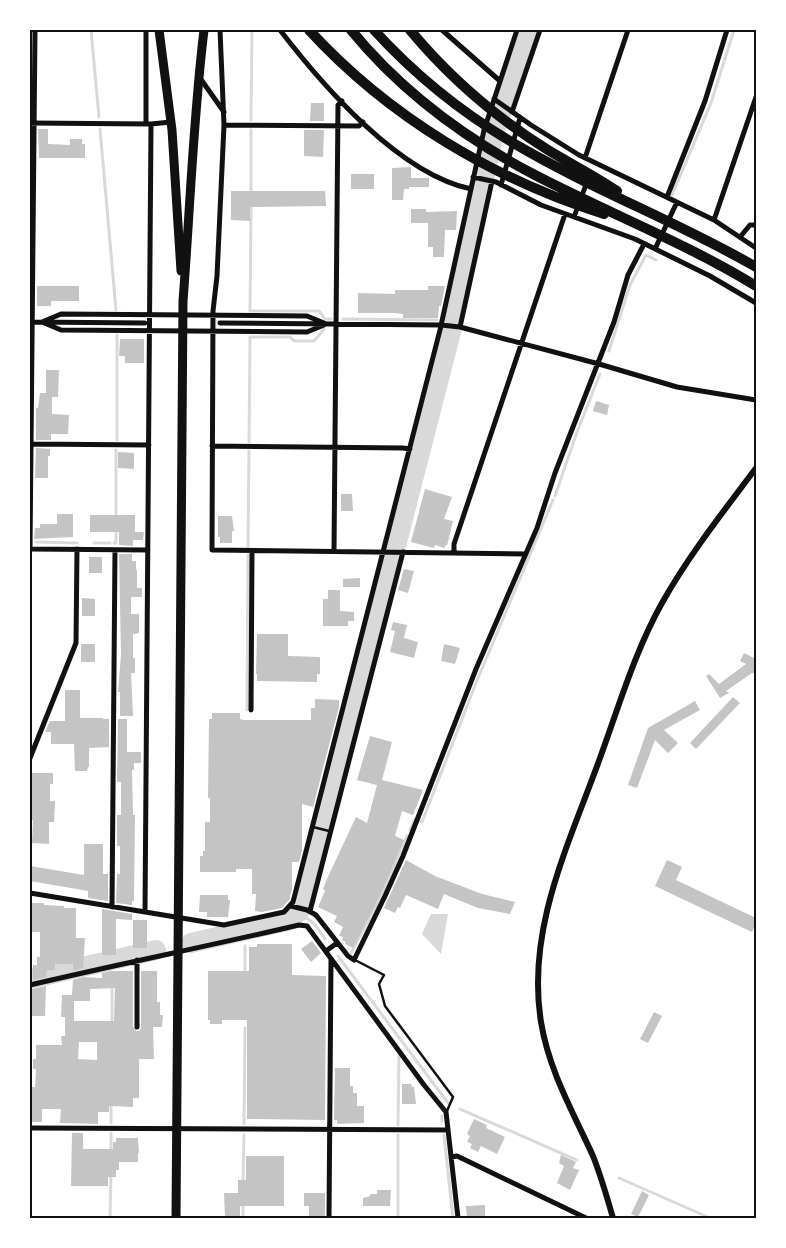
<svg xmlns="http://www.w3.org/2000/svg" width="786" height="1248" viewBox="0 0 786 1248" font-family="Barlow,sans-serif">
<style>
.water{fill:#d9d9d9}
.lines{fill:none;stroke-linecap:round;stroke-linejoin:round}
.stream{stroke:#d9d9d9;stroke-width:3}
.river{stroke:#d9d9d9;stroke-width:20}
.building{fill:#c4c4c4;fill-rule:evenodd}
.service{stroke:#111;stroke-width:2.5}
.minor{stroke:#111;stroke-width:5}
.tertiary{stroke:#111;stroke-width:6}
.trunk{stroke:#111;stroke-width:9}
.motorway{stroke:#111;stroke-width:10}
.neatline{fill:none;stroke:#111;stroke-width:2}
</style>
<rect width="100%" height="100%" fill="#fff"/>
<path class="water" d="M431,914H448L441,954L422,934Z"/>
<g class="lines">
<path class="stream" d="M91,30L99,117
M251,120L252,30
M100,129L116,310
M251,191V130
M672,195L711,103L734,30
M251,207L250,311H319L325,319H331
M343,319L437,320
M448,320H453
M609,351L630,285L646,255L656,260
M117,440V335
M249,442L250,337H290L294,341H314L324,329
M555,496L577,432L600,374
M116,519V450
M36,542L77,543
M94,543H110
M114,543H116V530
M248,547L249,451
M247,710L248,555
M421,821L422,822L476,683L553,500
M410,830L415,819
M294,917C310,914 317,927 325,939
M245,934L246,931
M351,953L382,895L407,836
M338,956L448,1103
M112,960V962
M245,975V946
M112,1025V984
M460,1109L577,1160
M442,1116V1121
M111,1123V1104
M244,1124L245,1028
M398,1125L399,1056
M444,1135L453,1218
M111,1152V1133
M619,1178L710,1218
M243,1182L244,1135
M110,1218L111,1174
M243,1218V1204
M398,1218V1135"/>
<path class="river" d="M191,943L287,921L299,912L305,900L451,332L494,133L529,30
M30,979L156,950"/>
</g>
<path class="building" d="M311,103H324V121H310Z
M38,129H48V144L70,145V139H82V144H85V158H39Z
M304,130H324L323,157L304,156Z
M411,167V178H429V187H409V189H404L403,200H392V168Z
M351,174H374V189H351Z
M231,191H325L326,206L250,207V221L231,220Z
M411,209H426V212L457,211L456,230H445L444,257H433V247H428V223H411Z
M37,286H79V301H51V306H37Z
M428,286H445L441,306H439L438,318H403V314L395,313H358V293L395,294V290H428Z
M120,339H144V363H125V356H119Z
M46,370H59L58,397H52V414L69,415L68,434H51V440H36V408H38L40,393H46Z
M596,401L609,405L607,415L593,411Z
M36,448L50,449V456H48V478H35Z
M118,452L134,453V469L118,468Z
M425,489L452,497L444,519L453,521L447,546L445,545V548L435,545L434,548L411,542Z
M341,494H352L353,511H341Z
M57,514H73V537L34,539L35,528H40V524H57Z
M90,515H135V532H144L143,540H133V546L119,545V532H90Z
M218,516H232L234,531H232V543H220V537H218Z
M119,554H132V561H136V570H137V588H142V597H131V614H139V633L133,634V658H135V673H131L133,716H120V692H118L121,655Z
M89,557H102V573H89Z
M404,569L414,571L408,593L398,590Z
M360,578V587H343V579Z
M328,590H340V611L354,612V621H348V626H323V599H328Z
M82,598L95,599V616H82Z
M393,622L407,625L404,638L418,642L414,658L390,652L395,631L391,630Z
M257,634H288V656L320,657V674H317V682L257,681V674H256Z
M81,644H95V662H81Z
M444,644L460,648L455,664L441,661Z
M744,653L754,658L756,657V674L752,673L726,691L729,693L720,698L706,676L709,674L719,684L746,664L740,661Z
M65,690H80V718H103V719H109V747L89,748V767H88L87,771H75L74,744H51V732H45L50,721H65Z
M733,697L740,703L696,749L690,743Z
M315,699L339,700V707L313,807L302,804V850L299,862H292V889L289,900L282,908L262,912L255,911L256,894H252V869H236V872H200V856H203V851H205V822H210V798H208L209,719H212V713H240V719L243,720H311V708H315Z
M695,701L700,710L664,730L678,743L668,753L655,740L637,788L628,785L648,728Z
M118,719H127V752H141V763H134V770H132L133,815H135L134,901H132V905L116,903L117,874H120V846H117V815H121V782H117Z
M370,736L392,742L382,780L423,790L413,815L402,811L395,836L404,840L381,894L353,948L345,944L346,942L342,940L343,937L339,936L343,927L334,922L337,916L318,907L325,891L323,889L326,881L356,817L367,823L377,785L357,780Z
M30,773H53V784H50V801H55L54,822H49V844L32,843L33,820H30L32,784H30Z
M84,844H103V874H108V901L88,898V891L30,881V866L84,875Z
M406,860L435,876L482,894L515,902L510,914L478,908L444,894L438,909L406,895L400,908L398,907L395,913L384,908Z
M667,860L682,867L676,880L756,918V923L752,932L655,886Z
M200,895H228V900H230L228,917H207V912H199Z
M32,903H44V905L64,906V908H76V938H85L83,968L73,971V964H55V970H47L46,977L33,980V965H37V957H40V932H31Z
M102,909L132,914V920L116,919V955H102Z
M133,920H147V948H133Z
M312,941L321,953L311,962L301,949Z
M257,944H292V975L326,976L325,1120L247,1119V1020H222V1024H210V1020H208V971H249V947H257Z
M111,971H133V1027L137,1031L140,1030L141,1027V971H157V1002H160V1015H163L162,1027H153L154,1059H139V1098H133V1107L109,1106V1112H98V1124L60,1123L61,1109H42V1122H30L31,1087H35L36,1069H33V1059H36V1045H62L61,1036H65V1017H61L62,995H72L73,980L83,977L102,978V973ZM115,988L114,1021H74V1001H90V989ZM79,1042H97V1060L78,1059Z
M46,986L45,1016H31L32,989Z
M654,1012L662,1016L648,1043L640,1039Z
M335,1068H350V1086H353V1093H357V1106H364V1123L337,1124V1120H334Z
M402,1084H411L412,1087H414L416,1104H402Z
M474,1119L487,1125L486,1128L505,1137L497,1154L481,1146L478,1152L470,1148L472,1144L467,1142L470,1136L467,1134Z
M72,1133H83V1149H113V1142H116V1138H138L139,1153H138V1162H119V1170H116V1177H108V1186H71Z
M561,1155L576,1162L573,1168L579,1170L570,1190L557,1183L564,1166L559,1163Z
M246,1156H284V1206H240V1218H225L224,1193H238V1180H246Z
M377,1190H391L390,1206H363V1198L370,1196V1194H377Z
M642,1191L649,1195L638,1217L631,1214Z
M304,1193H325V1218H309V1206H304Z
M485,1205V1218H467L466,1206Z"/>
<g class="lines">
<path class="service" d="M313,827L329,831
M355,960L384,975L379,984L385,1006L453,1097L447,1111"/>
<path class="minor" d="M35,30L30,549L148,550
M146,30V124
M220,30L224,125L217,276L213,311L212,550L526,554
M280,30C323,86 399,174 471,189
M442,30L500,81
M200,78L224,112
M494,99L531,125L579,155L714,220L756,248
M512,112L540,30
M30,123L151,124L171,122
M224,125L359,126L363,122
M585,158L628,30
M473,177L496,182L541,205L635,239L710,276L756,303
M501,185L520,118
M667,197L705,101L727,30
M574,217L587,182
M714,220L756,97
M740,237L750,225H756
M655,249L677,202
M30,322L145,323
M42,322L61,330L307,332L324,325
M42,322L61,314L307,316L324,323
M220,323L441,325L460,327L599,364L677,387L756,400
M460,327L492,181
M30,444L149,445
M212,446L403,448L410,449
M334,551L338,105L342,101
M454,552V544L565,214
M251,710L252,551
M30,758L76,643L77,549
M30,893L224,925L284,912L293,902L440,330L484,130L517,30
M291,906L307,910L316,915L348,956L354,960L385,896L403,856L476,669L537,528L555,473L614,322L628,275L644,244
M112,907L115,550
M310,911L403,552
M145,912L151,124
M326,951L337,943
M30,985C119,964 209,946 299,925L307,926L424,1085L446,1112L458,1218
M137,1027V960
M30,1128L448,1130
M451,1157L457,1156L586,1218
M329,1218L331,959"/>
<path class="tertiary" d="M613,1218C607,1197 601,1176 593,1156C573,1112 549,1071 541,1022C526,929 569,844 600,758C619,706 635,651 662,603C689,555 723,512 756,468"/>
<path class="trunk" d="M159,30L172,130L181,271
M176,1218L183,301C190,211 193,120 204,30"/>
<path class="motorway" d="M309,30C389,117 493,179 604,214
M351,30C401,91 466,139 535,175C608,213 686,243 756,286
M374,30C415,75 462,113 515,144C593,190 678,222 756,267
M410,30C450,78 495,117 548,150C571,164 595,176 617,191"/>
</g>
<rect width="786" height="1248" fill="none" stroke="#ffffff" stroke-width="62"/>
<rect x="31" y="31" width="724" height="1186" class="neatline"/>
</svg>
